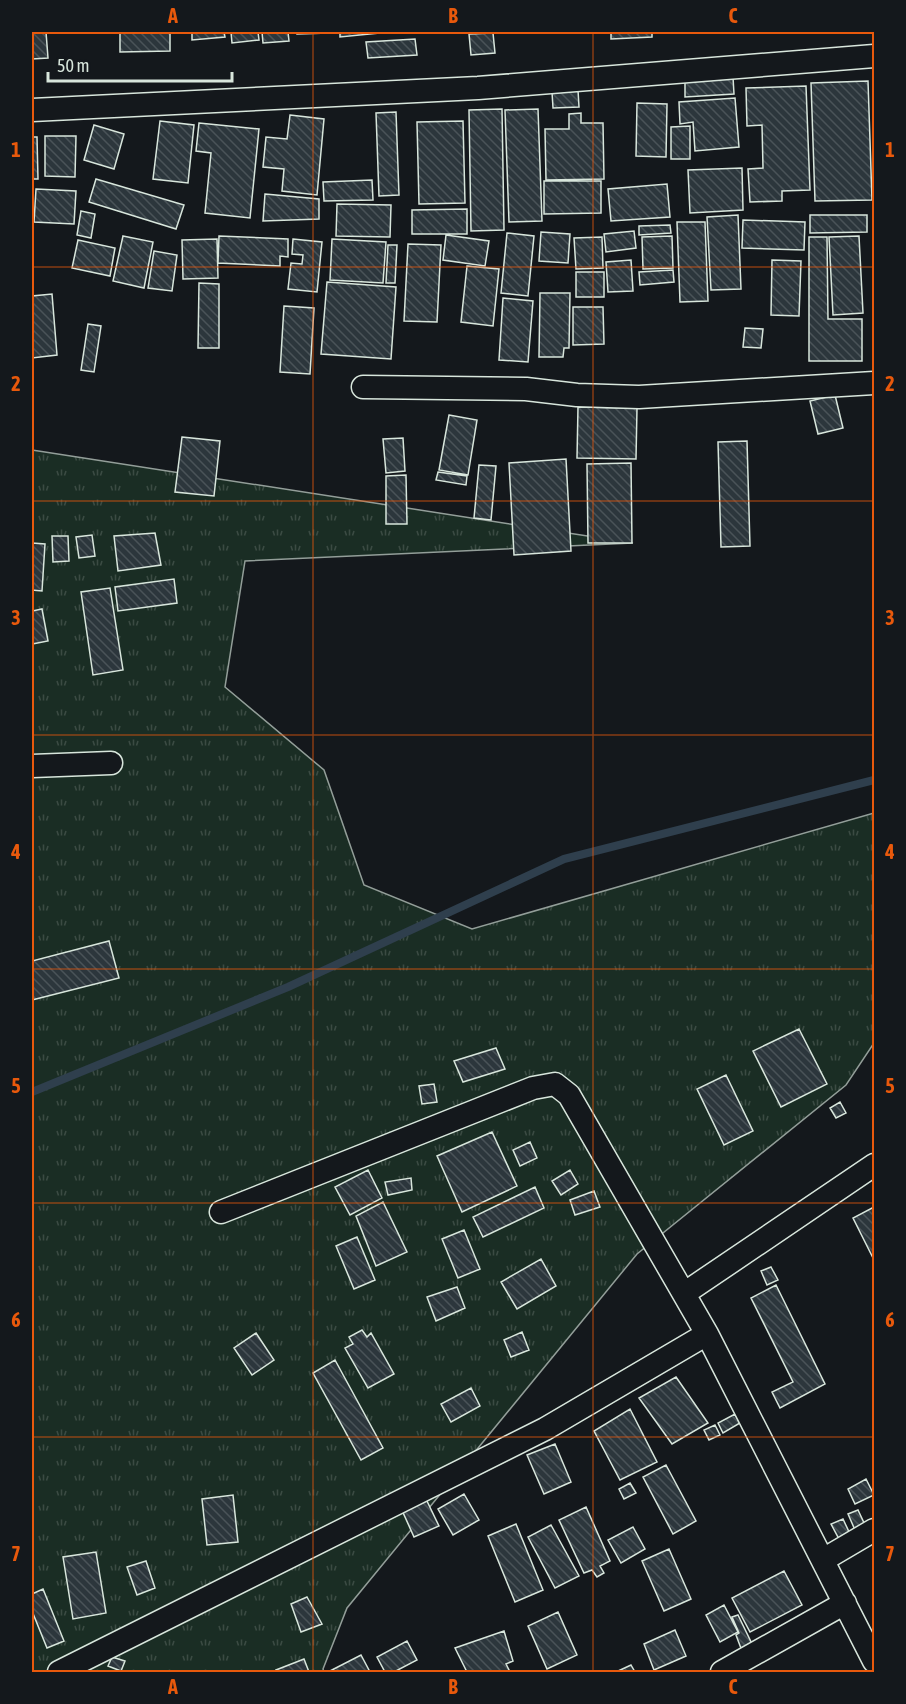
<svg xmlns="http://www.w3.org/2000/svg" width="906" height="1704" viewBox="0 0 906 1704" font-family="'Asap Condensed',sans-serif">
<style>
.grass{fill:url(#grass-tufts);stroke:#939e99;stroke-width:1.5}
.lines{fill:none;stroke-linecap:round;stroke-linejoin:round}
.stream{stroke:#2f3f4d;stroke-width:8}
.building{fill:url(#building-back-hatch);stroke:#d8e6dc;stroke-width:1.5}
.street-casing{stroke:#d8e6dc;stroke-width:25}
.street{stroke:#14181c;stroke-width:22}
.grid{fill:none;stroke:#e8590c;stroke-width:1.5;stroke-opacity:0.55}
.neatline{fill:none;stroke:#e8590c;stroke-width:2}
.grid-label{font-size:20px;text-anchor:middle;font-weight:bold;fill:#e8590c}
</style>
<defs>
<pattern id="grass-tufts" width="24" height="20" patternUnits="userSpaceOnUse" patternTransform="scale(1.5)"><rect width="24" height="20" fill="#1a2d24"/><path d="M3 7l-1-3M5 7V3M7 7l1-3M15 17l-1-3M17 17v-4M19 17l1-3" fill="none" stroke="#3b4b43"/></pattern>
<pattern id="building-back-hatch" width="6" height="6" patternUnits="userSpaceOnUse" patternTransform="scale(1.5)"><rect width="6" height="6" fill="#2c363c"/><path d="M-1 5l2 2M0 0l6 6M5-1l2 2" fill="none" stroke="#4a5358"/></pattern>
</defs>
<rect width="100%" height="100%" fill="#14181c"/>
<path class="grass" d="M32,450L633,543L245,561L225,687L324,770L364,885L472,929L874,813V1043L846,1085L637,1254L347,1608L323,1669L324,1672H32Z"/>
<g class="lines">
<path class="stream" d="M32,1092L288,987L564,859L874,780"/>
</g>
<path class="building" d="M32,32H46L48,58L32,59Z
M120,32H170V51L120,52Z
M192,32H224L225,37L192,40Z
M231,32H258L259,40L232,43Z
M262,32H288L289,41L263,43Z
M297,32H329V33L297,34Z
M340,32H390L340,37Z
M611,32H652V37L611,39Z
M493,33L495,53L471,55L469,34Z
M415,39L417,55L368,58L366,42Z
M733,77L734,94L685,97V79Z
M868,81L872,200L815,201L811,83Z
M806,86L810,190L782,191V201L750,202L748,169L763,168L762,125L747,126L746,88Z
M578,90L579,107L553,108L552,92Z
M735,98L739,147L695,151L693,122L680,124L679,102Z
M637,103L667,104L666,157L636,156Z
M502,109L504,230L471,231L469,110Z
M538,109L542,221L509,222L505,110Z
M396,112L399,195L379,196L376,113Z
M581,113V123H603L604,179L546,180L545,129H569V114Z
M290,115L324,119L317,195L282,191L284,169L263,167L266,137L287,139Z
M160,121L194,125L188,183L153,179Z
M463,121L465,203L419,204L417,122Z
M199,123L259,129L250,218L205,213L211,153L196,151Z
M94,125L124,134L114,169L84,160Z
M690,126V159H671V127Z
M45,136H76L75,177L45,176Z
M32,137H37L38,179H32Z
M742,168L743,210L690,213L688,170Z
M96,179L184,205L176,229L89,202Z
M372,180L373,200L324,201L323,182Z
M544,181H601V213L544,214Z
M667,184L670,217L611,221L608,189Z
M36,189L76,191L74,224L34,222Z
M265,194L319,199V219L263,221Z
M337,204L391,205L390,237L336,236Z
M467,209V234H412V210Z
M81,211L95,214L91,238L77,235Z
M738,215L741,289L711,290L707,217Z
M810,215H867V232L810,233Z
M743,220L805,222L804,250L742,248Z
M677,222H705L708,301L680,302Z
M670,225L671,233L639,235V226Z
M634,231L636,248L606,252L604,234Z
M541,232L570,234L568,263L539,261Z
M507,233L534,236L528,296L501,293Z
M446,235L489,241L485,266L443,260Z
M123,236L153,242L144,288L113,281Z
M219,236L288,239V257L280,256V266L218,263Z
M672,236L673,268L643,269L642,237Z
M859,236L863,313L833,315L829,237Z
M602,237L603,268L576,269L574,238Z
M809,237H827L828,319H862V361H809Z
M217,239L218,278L183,279L182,240Z
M293,239L322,242L317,292L288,289L291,263L302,264L303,255L292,254Z
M332,239L386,242L383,283L330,280Z
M78,240L115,248L110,276L72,268Z
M408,244L441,245L437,322L404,321Z
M388,245H397L395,283H386Z
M154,251L177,255L172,291L148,288Z
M631,260L633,291L608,292L606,262Z
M772,260L801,261L799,316L771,315Z
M467,266L499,269L493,326L461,322Z
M673,270L674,282L640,285L639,272Z
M576,272H604V297H576Z
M327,282L396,287L391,359L321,354Z
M199,283L219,284V348H198Z
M540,293H570L569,348H564L563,357H539Z
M52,294L57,355L32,358V296Z
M503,298L533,301L528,362L499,360Z
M284,306L314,308L310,374L280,372Z
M573,307H603L604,344L573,345Z
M88,324L101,326L94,372L81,370Z
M745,328L763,329L761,348L743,347Z
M835,395L843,428L818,434L810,401Z
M578,407L637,408L636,459L577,458Z
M449,415L477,420L468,475L439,470Z
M182,437L220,441L214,496L175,492Z
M403,438L405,471L386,473L383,439Z
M747,441L750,546L721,547L718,442Z
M566,459L571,551L514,555L509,463Z
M631,463L632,543H588L587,464Z
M479,465L496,466L491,520L474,518Z
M438,472L467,476L466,485L436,480Z
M406,475L407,524H386V476Z
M155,533L161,565L118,571L114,536Z
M92,535L95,556L79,558L76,537Z
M52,536H68L69,561L53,562Z
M32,543L45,544L42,591L32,590Z
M174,579L177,603L118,611L115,587Z
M110,588L123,670L93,675L81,592Z
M42,609L48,641L32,644V611Z
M109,941L119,978L32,1000V961Z
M799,1029L827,1084L781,1107L753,1051Z
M496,1048L505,1069L463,1082L454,1061Z
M726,1075L753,1131L724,1145L697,1089Z
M434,1084L437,1102L422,1104L419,1086Z
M840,1102L846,1113L836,1118L830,1108Z
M492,1132L517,1186L462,1212L437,1156Z
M530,1142L537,1158L520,1166L513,1150Z
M368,1170L382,1198L350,1215L335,1187Z
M570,1170L578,1184L561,1195L552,1181Z
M411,1178L412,1190L388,1195L385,1182Z
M535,1187L544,1208L483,1237L473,1217Z
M594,1191L600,1207L575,1215L570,1200Z
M383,1202L407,1252L376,1266L356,1216Z
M874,1207V1260L853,1218Z
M464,1230L480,1269L458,1278L442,1239Z
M357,1237L375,1280L354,1289L336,1246Z
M541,1259L556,1286L517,1309L501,1282Z
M771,1267L778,1280L767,1285L761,1271Z
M776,1285L825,1384L780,1408L772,1392L793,1382L751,1298Z
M457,1287L465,1308L436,1321L427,1297Z
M362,1330L367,1337L371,1333L394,1374L368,1388L345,1348L353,1344L349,1337Z
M522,1332L529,1350L511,1357L504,1340Z
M256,1333L274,1360L252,1375L234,1348Z
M335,1360L383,1448L361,1460L313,1373Z
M676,1377L708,1423L672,1444L639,1398Z
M471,1388L480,1406L451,1422L441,1404Z
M630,1409L657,1462L620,1480L594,1431Z
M735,1414L740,1423L723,1433L718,1423Z
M715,1425L720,1435L709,1440L704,1430Z
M555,1444L571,1482L544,1494L527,1455Z
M666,1465L696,1521L673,1534L643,1477Z
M866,1479L874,1495L855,1504L848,1489Z
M630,1483L636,1493L624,1499L619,1489Z
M464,1494L479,1520L453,1535L438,1509Z
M233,1495L238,1542L207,1545L202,1499Z
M425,1497L439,1526L414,1537L401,1508Z
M586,1507L610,1561L600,1566L604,1573L597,1577L592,1570L584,1573L559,1520Z
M858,1510L865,1525L855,1530L848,1514Z
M843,1519L850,1534L839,1539L831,1524Z
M516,1524L543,1590L515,1602L488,1536Z
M551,1525L579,1576L555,1588L528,1537Z
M633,1527L645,1549L621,1563L608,1540Z
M669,1549L691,1599L664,1611L642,1561Z
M96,1552L106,1613L73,1619L63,1557Z
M146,1561L155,1588L137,1595L127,1567Z
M784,1571L802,1605L750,1632L732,1598Z
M43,1589L64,1641L47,1648L32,1611V1594Z
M307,1597L322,1624L301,1632L291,1604Z
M724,1605L738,1632L720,1642L706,1615Z
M558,1612L577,1655L547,1669L528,1626Z
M738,1615L753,1646L742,1651L736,1635L739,1633L732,1617Z
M675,1630L686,1656L654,1670L644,1644Z
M504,1631L513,1661L506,1664L510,1672H467L455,1648Z
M407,1641L417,1660L394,1672H385L377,1657Z
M361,1655L370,1672H328Z
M112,1657L125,1661L121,1671L108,1666Z
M304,1659L309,1672H277L276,1670Z
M631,1665L635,1672H616Z"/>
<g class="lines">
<defs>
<path id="street" d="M32,110L478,88L874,56
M363,387L526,389L577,395L639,397L874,383
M32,766L111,763
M221,1212L533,1088L555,1084L569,1095L707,1334L874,1661
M685,1293L874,1165
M823,1560L874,1530
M59,1672L545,1429L707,1334
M722,1672L845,1603"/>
</defs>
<use href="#street" class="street-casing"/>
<use href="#street" class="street"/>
</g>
<path class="grid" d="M313,32V1672M593,32V1672M32,267H874M32,501H874M32,735H874M32,969H874M32,1203H874M32,1437H874"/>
<rect width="906" height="1704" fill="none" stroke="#14181c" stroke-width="66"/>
<path d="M48 72v9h184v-9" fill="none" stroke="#d8e6dc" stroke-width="3"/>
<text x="57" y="72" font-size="18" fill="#d8e6dc" stroke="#14181c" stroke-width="4.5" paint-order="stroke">50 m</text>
<rect x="33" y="33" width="840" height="1638" class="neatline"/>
<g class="grid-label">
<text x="173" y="23">A</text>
<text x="453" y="23">B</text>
<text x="733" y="23">C</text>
<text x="16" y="157">1</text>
<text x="890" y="157">1</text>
<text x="16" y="391">2</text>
<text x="890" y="391">2</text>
<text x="16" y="625">3</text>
<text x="890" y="625">3</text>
<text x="16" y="859">4</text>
<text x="890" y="859">4</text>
<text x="16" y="1093">5</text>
<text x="890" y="1093">5</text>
<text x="16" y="1327">6</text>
<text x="890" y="1327">6</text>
<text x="16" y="1561">7</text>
<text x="890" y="1561">7</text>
<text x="173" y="1694">A</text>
<text x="453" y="1694">B</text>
<text x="733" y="1694">C</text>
</g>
</svg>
